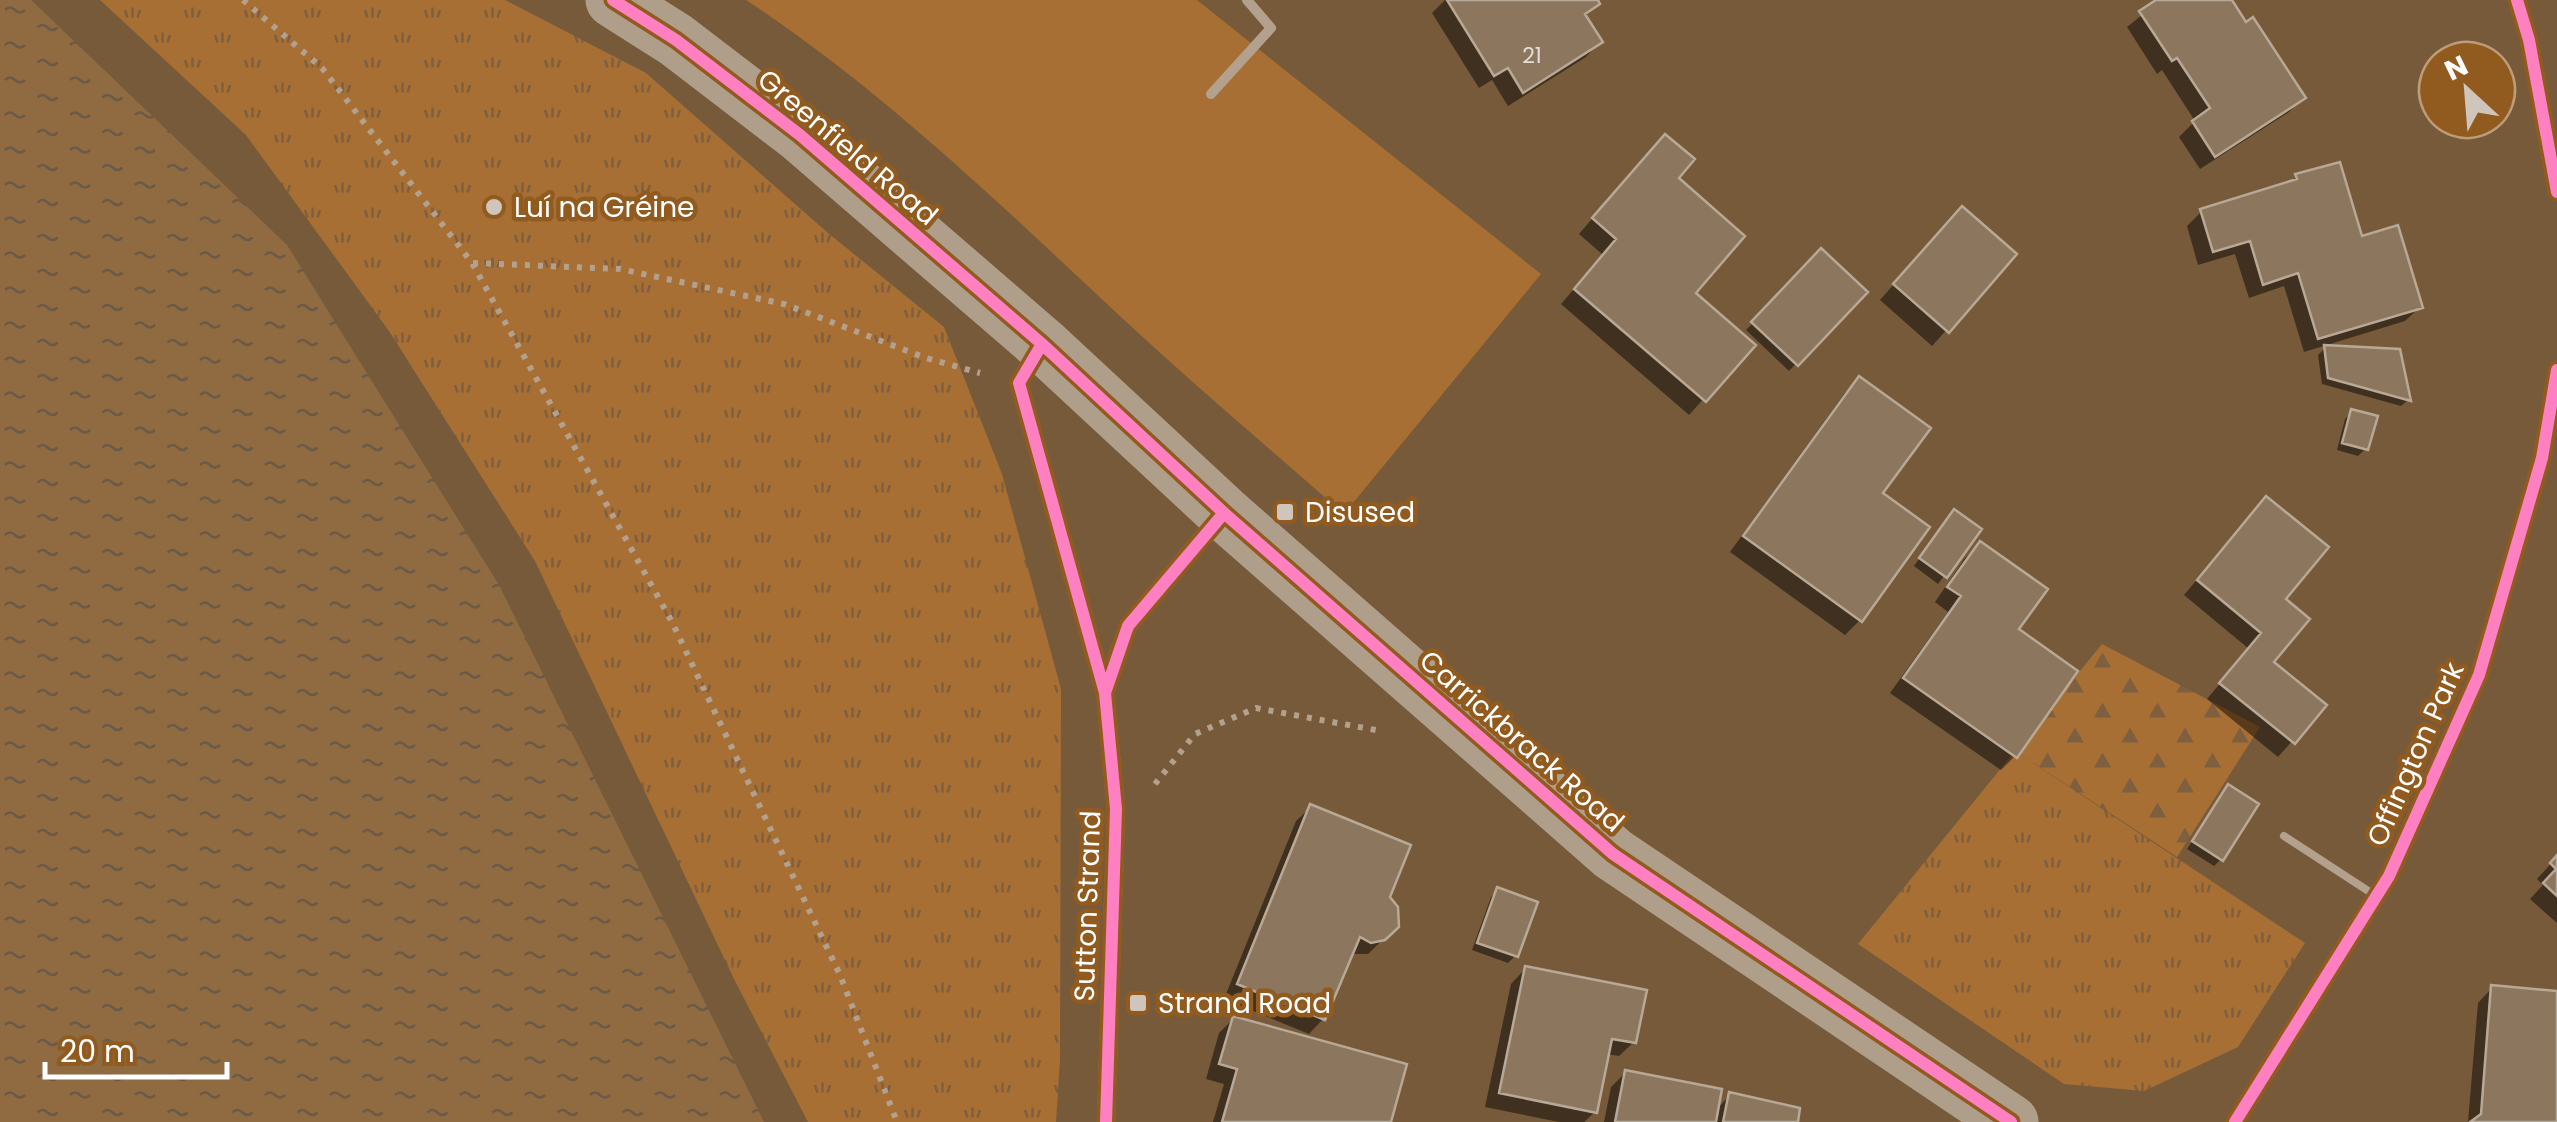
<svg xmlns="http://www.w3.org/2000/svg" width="2557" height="1122" viewBox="0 0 2557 1122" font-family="Poppins,sans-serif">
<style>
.grass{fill:url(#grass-tufts)}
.forest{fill:url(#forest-firs)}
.park{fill:#a76f34}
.water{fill:url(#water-ripples)}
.shadow{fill:#0007}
.building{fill:#8d765e;stroke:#b8a896;stroke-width:2.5}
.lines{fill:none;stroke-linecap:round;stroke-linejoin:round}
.path{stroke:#b3a18e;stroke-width:6;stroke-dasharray:5 8;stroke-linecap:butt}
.service{stroke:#b3a18e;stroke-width:8}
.minor{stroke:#b3a18e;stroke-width:10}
.tertiary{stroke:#b3a18e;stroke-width:18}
.secondary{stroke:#af9e8a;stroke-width:55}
.cycleway-casing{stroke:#915b20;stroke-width:19}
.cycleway{stroke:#ff80c0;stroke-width:12}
.poi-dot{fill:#cfc5ba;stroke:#915b20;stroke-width:4}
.labels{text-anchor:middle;stroke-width:9;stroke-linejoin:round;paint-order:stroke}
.number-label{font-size:22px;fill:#e2ddd7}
.street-label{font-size:28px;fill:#fff;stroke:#915b20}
.poi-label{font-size:28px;fill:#fff;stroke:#915b20;text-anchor:start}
</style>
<defs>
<pattern id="grass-tufts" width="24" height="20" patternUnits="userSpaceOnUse" patternTransform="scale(2.5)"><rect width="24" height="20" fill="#a76f34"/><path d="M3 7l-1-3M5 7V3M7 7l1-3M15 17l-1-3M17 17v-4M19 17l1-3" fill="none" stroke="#7e5f3f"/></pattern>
<pattern id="forest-firs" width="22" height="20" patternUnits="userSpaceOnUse" patternTransform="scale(2.5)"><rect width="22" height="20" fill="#a76f34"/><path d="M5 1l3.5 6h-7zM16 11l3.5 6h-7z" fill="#7e5f3f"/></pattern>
<pattern id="water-ripples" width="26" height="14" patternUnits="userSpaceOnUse" patternTransform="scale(2.5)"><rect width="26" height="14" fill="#906a40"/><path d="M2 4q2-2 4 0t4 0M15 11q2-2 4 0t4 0" fill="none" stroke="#6b5a47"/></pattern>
</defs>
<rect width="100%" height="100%" fill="#775a3a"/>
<path class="grass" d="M100,0H505L646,73L828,233L944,327L1002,474L1061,689L1060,1059L1056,1122H808L734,979L535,561L389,331L246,135Z
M2015,751L2305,943L2238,1047L2144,1091L2064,1084L1858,944Z"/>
<path class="forest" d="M2102,644L2260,727L2177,857L2015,751Z"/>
<path class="park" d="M746,0H1197L1541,274L1344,514C1270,449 1194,385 1122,318C1002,206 883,90 746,0Z"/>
<path class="water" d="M0,0H31L287,245L499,585L764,1122H0Z"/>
<path class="shadow" d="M1445,0H1595L1597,4L1584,17L1600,42L1586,57L1508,106L1492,80L1479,88L1432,13Z
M2161,0H2229L2303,97L2289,112L2200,169L2179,137L2195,121L2162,70L2157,74L2127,27Z
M1650,151L1676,179L1692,293L1752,345L1689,415L1561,304L1603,255L1579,234Z
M2296,177L2361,240L2420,307L2405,321L2304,352L2284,286L2249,298L2235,254L2198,265L2187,226L2201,212L2289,184Z
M1947,224L2014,255L1932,346L1880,300Z
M1821,252L1864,292L1789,371L1746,330Z
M2325,348L2408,400L2401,406L2322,384L2318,355Z
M1859,379L1880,493L1860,620L1845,635L1730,552L1844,394Z
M2352,412L2366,448L2358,456L2337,450L2345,419Z
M2252,514L2282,600L2271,662L2324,705L2278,757L2207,699L2249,649L2184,595Z
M1947,519L1979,530L1938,584L1914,566Z
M1980,544L2015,630V756L2001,770L1890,693L1948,612L1935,602L1965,558Z
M2228,787L2221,859L2214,866L2187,849Z
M1311,807L1387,898L1397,926L1368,954H1350L1323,1019L1309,1034L1224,999L1296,821Z
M2557,857V923L2530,899L2543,885L2537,879Z
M1498,890L1515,956L1508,963L1472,950L1491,897Z
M1525,969L1634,1042L1619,1056L1606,1054L1595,1112L1584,1122H1559L1485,1107L1511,984Z
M2492,988L2557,993V1122H2468L2478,1003Z
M1233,1019L1389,1122H1213L1224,1084L1206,1079L1219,1033Z
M1625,1073L1716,1110L1730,1095L1795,1122H1604L1611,1087Z"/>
<path class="building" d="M1447,0H1598L1600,4L1585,14L1603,42L1523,93L1508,68L1494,76Z
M2156,0H2232L2246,22L2253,17L2306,98L2215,157L2192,121L2210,108L2177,58L2172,61L2139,11Z
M1665,134L1695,159L1679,178L1745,236L1696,293L1756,345L1706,402L1574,289L1616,239L1592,218Z
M2340,162L2362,236L2398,225L2423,308L2318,339L2298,273L2263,285L2250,241L2213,252L2200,209L2297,179L2295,174Z
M1962,206L2017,254L1949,333L1893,284Z
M1821,248L1868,292L1798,366L1751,322Z
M2324,345L2400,349L2411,401L2328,378Z
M1859,376L1931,428L1883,493L1930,527L1862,622L1743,536Z
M2351,409L2378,416L2368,450L2342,443Z
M2266,496L2329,547L2286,599L2310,619L2274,662L2327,705L2295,744L2219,683L2261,633L2197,580Z
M1954,509L1982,529L1947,578L1919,558Z
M1980,541L2048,589L2019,629L2078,671L2017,758L1903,678L1961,596L1947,587Z
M2228,784L2259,804L2223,861L2192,841Z
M1310,804L1411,845L1390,897L1398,907L1399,927L1385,940L1371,943L1360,937L1325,1020L1237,984Z
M2557,855V896L2543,883L2556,869L2550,863Z
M1497,887L1538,902L1518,957L1477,943Z
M1525,966L1647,990L1636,1043L1612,1039L1597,1113L1499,1093Z
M2491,985L2557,991V1122H2470L2481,1114Z
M1233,1016L1407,1064L1391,1122H1222L1237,1069L1219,1064Z
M1625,1070L1722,1089L1716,1122H1615Z
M1729,1092L1800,1108L1798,1122H1723Z"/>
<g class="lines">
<path class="path" d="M243,0L322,68L472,263L672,622L840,975L897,1122
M473,263L620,269L784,304L926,358L980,373
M1155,784L1195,734L1256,708L1381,731"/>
<path class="service" d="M2284,836L2376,896"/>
<path class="minor" d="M2517,0L2529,40L2557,192
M1211,94L1271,28L1247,0
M2235,1122L2389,876L2479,675L2542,458L2557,370"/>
<path class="tertiary" d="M1039,349L1019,383L1105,693L1116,809L1106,1122
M1105,692L1128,626L1221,516"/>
<path class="secondary" d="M613,0L676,40L800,135L1042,344L1224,513L1613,854L2011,1122"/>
<defs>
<path id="cycleway" d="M613,0L676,40L800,135L1042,344L1224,513L1613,854L2011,1122
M2517,0L2529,40L2557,192
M1042,344L1019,383L1105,693L1116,809L1106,1122
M1105,693L1128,626L1224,513
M2235,1122L2389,876L2479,675L2542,458L2557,370"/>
</defs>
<use href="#cycleway" class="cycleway-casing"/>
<use href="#cycleway" class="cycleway"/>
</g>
<g class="poi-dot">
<circle cx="494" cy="207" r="10"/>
<rect x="1275" y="502" width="20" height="20" rx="5"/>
<rect x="1128" y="993" width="20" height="20" rx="5"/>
</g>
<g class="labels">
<g class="number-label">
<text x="1532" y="63">21</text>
</g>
<g class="street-label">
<text transform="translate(848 147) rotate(40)" y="10">Greenfield Road</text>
<text transform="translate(1522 741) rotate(41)" y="10">Carrickbrack Road</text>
<text transform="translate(2415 754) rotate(-66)" y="10">Offington Park</text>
<text transform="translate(1087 906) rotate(-88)" y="10">Sutton Strand</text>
</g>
<g class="poi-label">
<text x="514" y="217">Luí na Gréine</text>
<text x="1305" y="522">Disused</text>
<text x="1158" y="1013">Strand Road</text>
</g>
</g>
<g transform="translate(2467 90) rotate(334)"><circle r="48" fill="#915b20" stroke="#bd9d79" stroke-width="2.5"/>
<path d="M0-8L18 38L0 25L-18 38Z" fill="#cfc5ba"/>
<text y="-15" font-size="28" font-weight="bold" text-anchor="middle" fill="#ffffff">N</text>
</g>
<path d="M45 1062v15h182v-15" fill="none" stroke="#ffffff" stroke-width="5"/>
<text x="60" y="1062" font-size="30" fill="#ffffff" stroke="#915b20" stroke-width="8" paint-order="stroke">20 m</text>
</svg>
